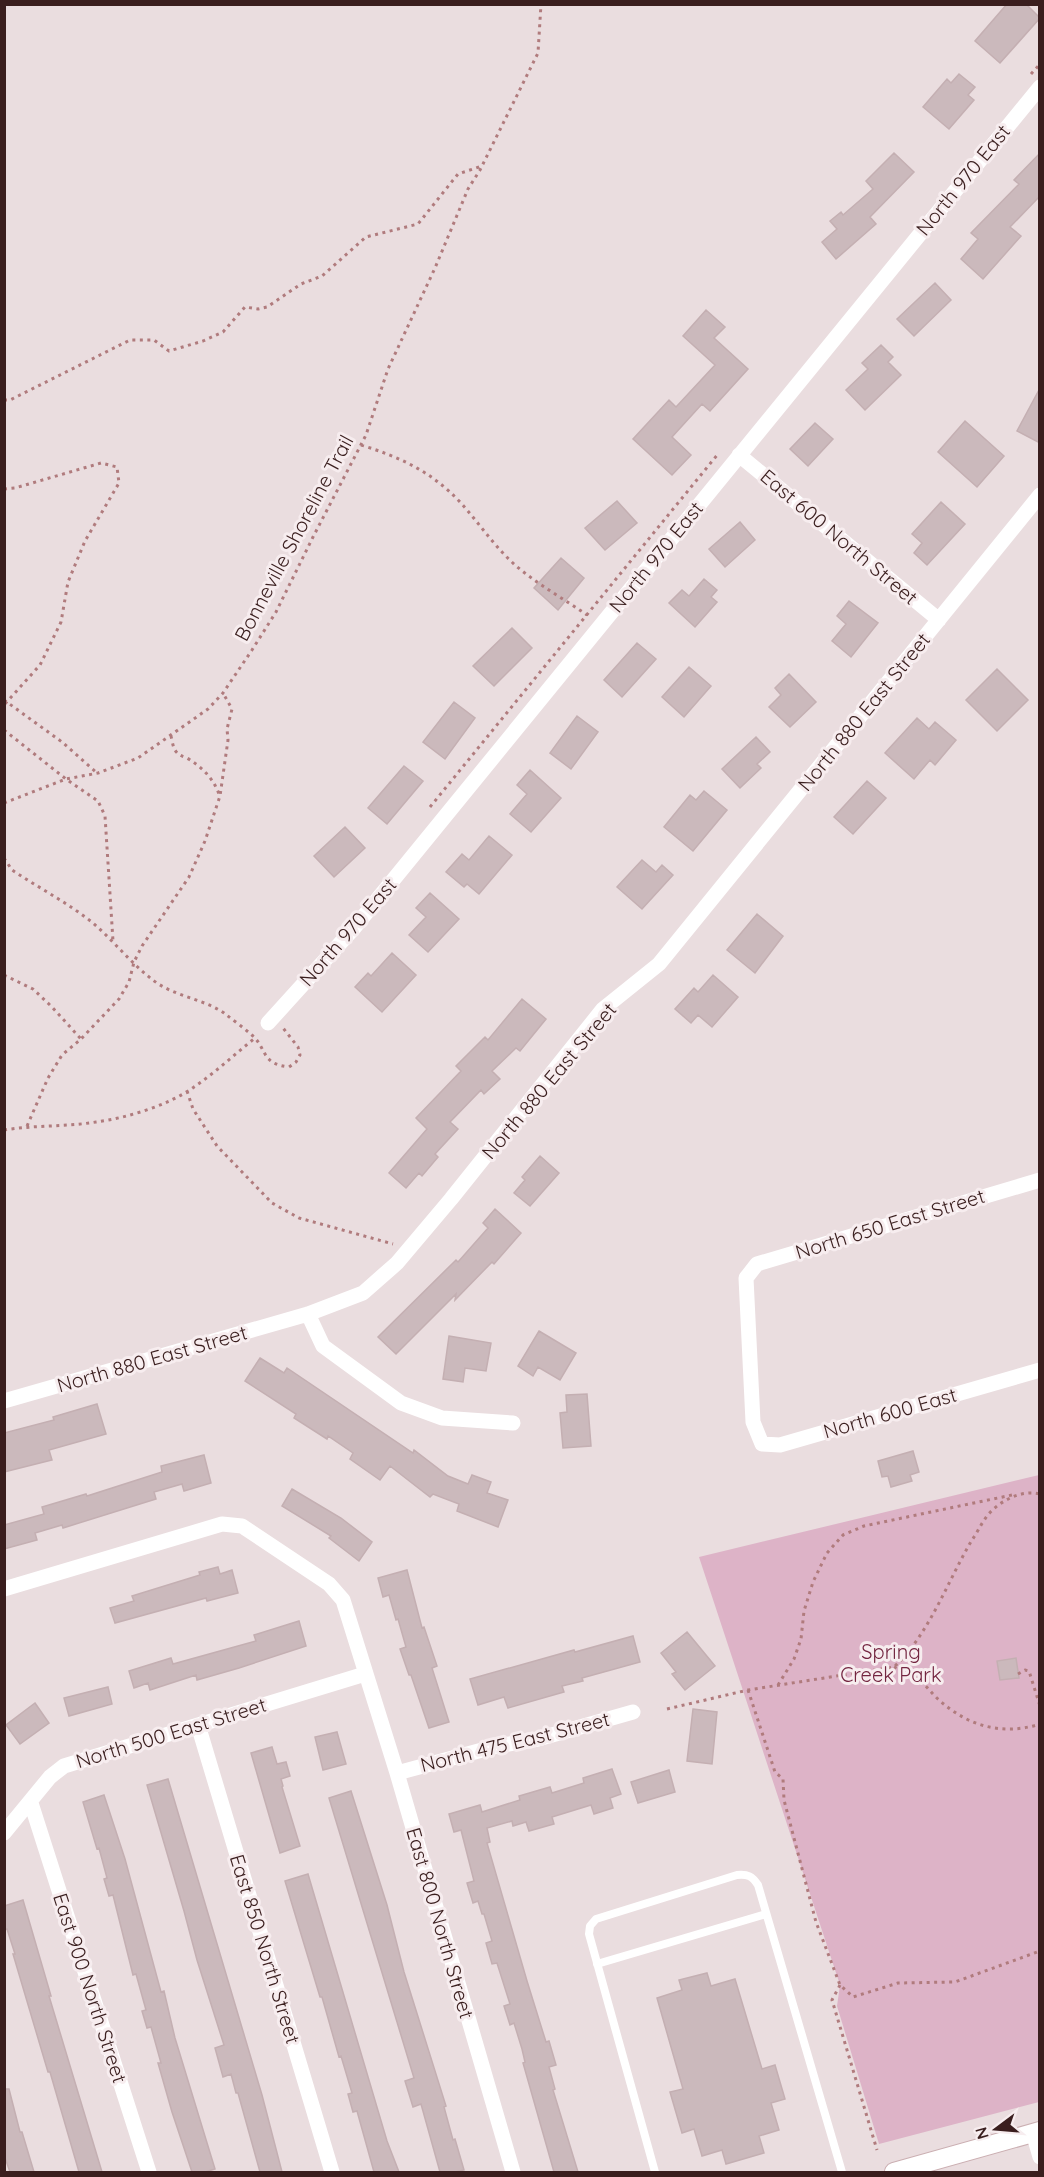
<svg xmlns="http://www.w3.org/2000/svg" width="1044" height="2177" viewBox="0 0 1044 2177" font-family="Quicksand,sans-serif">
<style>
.green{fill:#ddb3c7}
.building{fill:#cbb9bc;stroke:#c4afb2;stroke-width:1.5}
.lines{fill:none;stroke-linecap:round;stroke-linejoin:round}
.secondary-casing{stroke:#cbafb2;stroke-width:20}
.path{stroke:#b07b7d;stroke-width:3;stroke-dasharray:3 4.5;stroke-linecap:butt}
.lane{stroke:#fff;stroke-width:8}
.street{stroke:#fff;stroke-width:15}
.secondary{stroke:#fff;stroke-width:18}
.labels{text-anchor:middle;stroke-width:6;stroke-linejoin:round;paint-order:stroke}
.street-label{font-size:20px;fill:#3a1e1e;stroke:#f7edef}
.park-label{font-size:20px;fill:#732540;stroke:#f7edef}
</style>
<rect width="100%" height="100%" fill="#eadddf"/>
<path class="green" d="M1039,1475V2102L879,2144L837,2006L840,1985L699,1557Z"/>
<path class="building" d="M1007,4H1026L1040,18L1000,63L975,41Z
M959,74L975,87L968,95L974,100L949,129L923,107L947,79L951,83Z
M894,153L914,172L870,217L876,224L836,259L822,242L837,229L830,221L841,212L843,215L873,189L866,181Z
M1040,153V196L1010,227L1021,236L983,279L961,259L978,239L971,233L1019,184L1014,180Z
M935,283L951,300L914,336L897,319Z
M706,310L725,327L714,338L748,369L710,411L702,404L672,437L691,455L672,475L633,439L669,400L676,407L715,365L683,336Z
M881,345L893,357L888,362L901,375L865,410L846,390L868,369L862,363Z
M1040,388V443L1017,431Z
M965,421L1004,456L977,487L938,452Z
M815,423L833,439L808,466L790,449Z
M617,501L637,523L605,550L585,528Z
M941,502L965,524L927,565L914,553L922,543L912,534Z
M740,522L755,540L725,567L709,549Z
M561,558L584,578L558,610L534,588Z
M704,579L717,590L711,597L717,602L695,627L669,603L682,590L689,596Z
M849,601L878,623L851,657L832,641L846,624L837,616Z
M512,628L532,648L494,686L473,666Z
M637,643L656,659L622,697L604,680Z
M689,667L711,686L684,717L662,697Z
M997,669L1028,700L997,731L966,700Z
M789,674L816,702L790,727L769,707L781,695L775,688Z
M454,702L475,718L445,759L423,742Z
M577,716L598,732L571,769L550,753Z
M917,718L929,729L935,722L956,740L935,765L930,760L914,779L885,753Z
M756,737L770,752L757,764L761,768L740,788L722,769Z
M404,766L423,781L387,824L368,808Z
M530,770L561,798L531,832L510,814L527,794L517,785Z
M867,781L886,798L853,834L834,817Z
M704,791L727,810L693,851L664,827L690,795L696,800Z
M345,827L365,848L334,877L314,856Z
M489,836L512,855L479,894L467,884L464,887L446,872L462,854L469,860Z
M642,860L656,872L662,865L673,875L642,909L617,887Z
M430,893L459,919L428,952L409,935L426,917L416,908Z
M757,914L783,936L755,973L727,950Z
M392,953L416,975L382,1012L355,987L368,973L371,976Z
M713,975L738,997L712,1027L698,1015L691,1023L675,1009L694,988L698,992Z
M522,999L546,1019L520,1051L516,1048L492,1071L500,1079L484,1094L481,1090L450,1122L458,1129L435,1154L438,1157L422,1176L419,1173L406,1188L389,1173L427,1129L416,1118L461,1071L456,1066L485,1037L488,1040Z
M540,1156L559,1173L530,1206L514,1193L525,1180L522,1177Z
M495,1209L521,1233L494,1264L492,1262L455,1300L456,1294L396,1354L378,1337L456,1260L458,1262L488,1228L483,1223Z
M539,1331L576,1353L560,1380L538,1367L533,1376L518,1366Z
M449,1336L491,1343L486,1371L465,1368L463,1382L443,1379Z
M260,1358L284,1373L287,1368L413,1453L414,1450L448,1476L468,1484L472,1475L491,1482L487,1493L508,1500L498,1527L457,1511L459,1504L433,1494L430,1497L390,1466L380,1480L350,1459L353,1453L328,1436L327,1439L294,1418L296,1414L245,1381Z
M587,1394L591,1446L563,1448L560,1413L567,1412L566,1395Z
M97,1404L106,1434L49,1450L52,1460L4,1472V1433L54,1420L53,1417Z
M913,1451L919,1472L910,1475L912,1481L891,1487L888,1476L882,1477L878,1461Z
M204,1455L211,1483L184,1491L182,1484L154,1492L156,1499L63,1528L62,1525L35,1533L37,1540L4,1549V1525L44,1514L42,1507L86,1494L87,1496L162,1472L161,1466Z
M292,1489L341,1518L372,1542L359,1561L329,1538L331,1536L282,1506Z
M218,1567L220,1574L232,1570L238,1593L207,1601L206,1598L115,1623L110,1608L134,1601L132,1596L200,1575L199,1572Z
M407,1570L422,1628L424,1627L437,1666L432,1668L449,1722L429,1728L411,1675H409L400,1649L406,1647L398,1619L396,1620L389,1595L383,1597L378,1578Z
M299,1621L306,1646L239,1668L197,1680L196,1675L150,1690L148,1683L134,1688L129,1671L171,1658L173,1664L256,1641L254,1635Z
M687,1632L715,1666L685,1690L672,1674L676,1672L661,1653Z
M633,1636L640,1662L582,1678L583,1681L562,1686L564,1692L508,1708L504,1697L478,1705L470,1679L574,1650L575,1652Z
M1016,1658L1019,1678L1000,1680L997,1661Z
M108,1687L112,1704L69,1716L64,1698Z
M35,1703L49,1723L20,1744L6,1725Z
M693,1709L717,1712L712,1764L687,1761Z
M337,1732L346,1764L323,1770L315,1737Z
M272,1747L277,1764L286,1762L290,1776L281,1779L283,1786L282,1787L300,1846L280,1853L251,1753Z
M612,1769L621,1794L610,1798L613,1808L594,1814L591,1805L552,1817L554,1824L529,1831L526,1822L513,1826L512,1821L487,1828L490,1842L487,1843L527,1981L546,2042L549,2041L556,2065L549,2067L555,2089L553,2090L578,2172H554L523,2063L525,2062L522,2049L514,2023L510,2025L504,2006L510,2004L497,1963L492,1964L486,1943L492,1941L484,1914H482L478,1901L473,1903L467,1883L474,1881L461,1830L454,1832L449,1814L480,1805L482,1812L520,1800L519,1796L550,1787L552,1793L584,1783L583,1778Z
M669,1770L675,1792L638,1803L631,1782Z
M168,1779L262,2095L282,2172H260L238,2093H236L231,2074L223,2077L215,2048L224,2045L197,1960L184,1911L147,1785Z
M351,1791L387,1905L404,1972L446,2106L444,2107L453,2140L455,2139L464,2170L455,2172H440L421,2104L413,2107L405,2081L414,2078L329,1798Z
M104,1795L125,1859L161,1992L164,1991L175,2038L215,2169L205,2172H192L172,2112L158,2063H161L151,2027L147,2028L142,2011L146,2010L136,1974L133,1975L113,1895L109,1896L104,1879L107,1878L99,1848L97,1849L83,1802Z
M308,1874L387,2141L399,2172H374L357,2111L353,2112L348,2094L352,2093L341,2056L339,2057L322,1997H320L285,1881Z
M23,1900L51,1996H49L102,2172H79L50,2072H48L13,1954H15L7,1929L4,1930V1906Z
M707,1973L711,1986L735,1979L762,2069L775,2065L785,2099L771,2103L779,2130L759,2136L764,2153L726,2164L722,2150L702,2156L694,2129L682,2133L670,2092L683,2089L657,1998L682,1990L679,1980Z
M4,2089H9L20,2132H22L34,2172H10L4,2155Z"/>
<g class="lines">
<defs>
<path id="secondary" d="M894,2172L1040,2131"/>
</defs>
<use href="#secondary" class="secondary-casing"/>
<path class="path" d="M1031,74L1040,64
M4,400H10L130,340H154L169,351L203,341L223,332L245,307L258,309L267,307L301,284L322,276L366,237L418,224L458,174L482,166
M361,445C400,457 432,472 460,502C479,523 494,546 515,565C537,584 564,599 587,615
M4,489L15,488L101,463L117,467L119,483L85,541L68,582L61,622L40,665L4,705
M4,700L62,742L97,773
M4,730L66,779L98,801L105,816L113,941
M171,736C172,740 173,747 175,750C178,755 182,756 187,758C202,767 213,778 219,794
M4,803L66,779L98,773L138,758L208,709L223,693L252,650L276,612L313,537L366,435L388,369L435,268L468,189L480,170L538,53L541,4
M430,807L718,454
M4,858L12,870C39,888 68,903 93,923C115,942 133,966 157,983C178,997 203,999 224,1013C233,1020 244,1028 253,1036C267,1049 261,1064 289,1067L296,1062L300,1055L298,1047L283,1028
M4,975L33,989L52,1007L81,1039
M187,1091L193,1109L217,1146L272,1203L299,1218L393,1244
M27,1126L48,1078L62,1055L81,1039L119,999L129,982L134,962L142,946L189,877L205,841L220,796L228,740L227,729L232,709L223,693
M4,1130C35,1125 65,1127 96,1122C127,1118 169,1105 194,1087C216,1072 235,1054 255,1038
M894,1667C902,1671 912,1675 919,1680C927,1686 932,1694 939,1700C968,1726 1002,1736 1040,1724
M1018,1674L1025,1670L1029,1671L1040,1706
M778,1685L794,1659L801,1639L804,1611L813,1582L827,1553L843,1535L864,1526L1012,1495
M748,1690L775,1772L783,1779L784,1800L816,1922L840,1985L853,1997L898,1983L955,1982L1040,1951
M667,1709L748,1690L894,1667C930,1633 947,1582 972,1540C977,1533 981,1524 987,1516C998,1502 1021,1489 1040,1494
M840,1985L832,2000L877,2150"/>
<path class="lane" d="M597,1964L766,1914
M655,2172L589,1934L590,1926L596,1919L737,1875C748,1874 752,1876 758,1885L842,2172"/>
<path class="street" d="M739,455L939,620
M268,1023L354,928L1040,87
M1040,1180L757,1264L746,1278L753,1422L762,1444L780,1445L1040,1370
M308,1314L323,1346L401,1403L442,1418L513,1423
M4,1401L308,1314L363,1293L397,1263L451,1199L603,1009L659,964L1040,495
M4,1589L222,1524L242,1526L329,1584L343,1600L397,1773L513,2172
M198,1725L332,2172
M397,1773L497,1746L538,1739L633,1712
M31,1803L149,2172
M4,1833L50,1777L64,1766L365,1674
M1033,2133L1040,2157"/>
<use href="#secondary" class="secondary"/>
</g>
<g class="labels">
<g class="street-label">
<text transform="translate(963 180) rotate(-51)" y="7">North 970 East</text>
<text transform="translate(839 537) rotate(40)" y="7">East 600 North Street</text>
<text transform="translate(294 538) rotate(-62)" y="7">Bonneville Shoreline Trail</text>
<text transform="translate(656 557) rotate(-51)" y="7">North 970 East</text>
<text transform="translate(864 712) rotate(-51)" y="7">North 880 East Street</text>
<text transform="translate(348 932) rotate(-49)" y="7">North 970 East</text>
<text transform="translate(549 1081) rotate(-50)" y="7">North 880 East Street</text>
<text transform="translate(890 1224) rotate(-17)" y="7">North 650 East Street</text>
<text transform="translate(152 1359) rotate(-16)" y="7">North 880 East Street</text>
<text transform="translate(890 1413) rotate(-16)" y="7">North 600 East</text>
<text transform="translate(171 1733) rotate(-17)" y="7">North 500 East Street</text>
<text transform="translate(515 1742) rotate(-14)" y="7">North 475 East Street</text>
<text transform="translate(440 1923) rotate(74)" y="7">East 800 North Street</text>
<text transform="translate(265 1949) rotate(73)" y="7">East 850 North Street</text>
<text transform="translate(90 1988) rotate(72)" y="7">East 900 North Street</text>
</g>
<g class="park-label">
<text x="891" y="1659">Spring<tspan x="891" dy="23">Creek Park</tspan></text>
</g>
</g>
<rect width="1044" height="2177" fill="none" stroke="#3a1e1e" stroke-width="12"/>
<g transform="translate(996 2129) rotate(254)" stroke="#f7edef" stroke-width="4.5" paint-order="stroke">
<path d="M0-4.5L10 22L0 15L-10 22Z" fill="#3a1e1e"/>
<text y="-9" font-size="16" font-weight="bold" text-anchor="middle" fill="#3a1e1e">N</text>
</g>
</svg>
